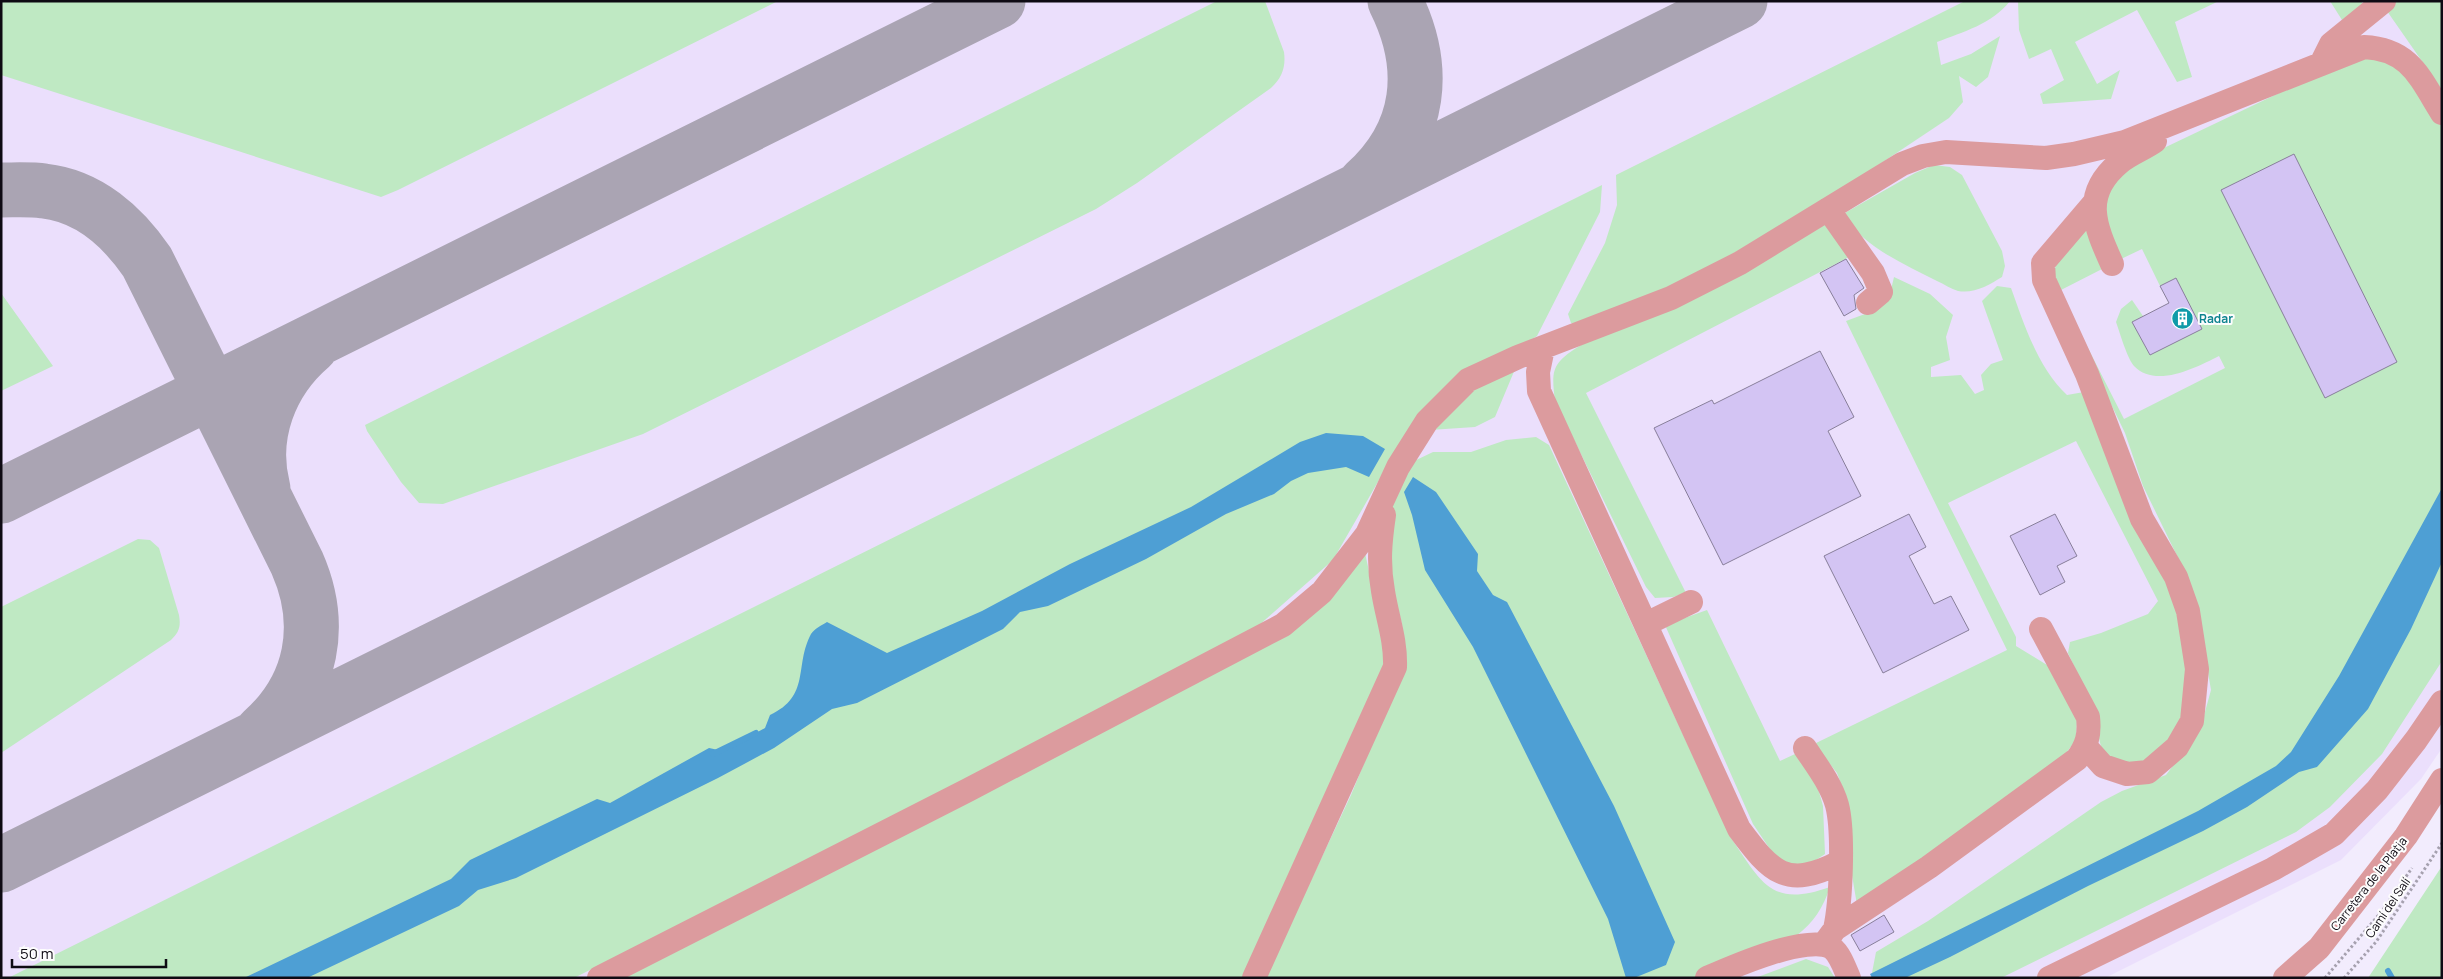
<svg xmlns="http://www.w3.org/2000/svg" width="2443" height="979" viewBox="0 0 2443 979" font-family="Manrope,sans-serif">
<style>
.built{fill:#ebdffc}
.green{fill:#bfe9c3}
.water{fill:#4e9fd4}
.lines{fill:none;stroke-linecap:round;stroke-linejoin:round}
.stream{stroke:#4e9fd4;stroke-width:6}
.taxiway{stroke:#aaa4b3;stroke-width:55}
.building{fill:#d3c4f3;stroke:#887f9a}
.path{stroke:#a6a1af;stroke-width:3;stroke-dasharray:2.5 2.5;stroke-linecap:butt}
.minor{stroke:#dc9b9e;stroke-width:24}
.labels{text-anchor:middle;stroke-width:4;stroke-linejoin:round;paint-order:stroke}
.culture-label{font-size:12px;font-weight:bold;fill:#0d838f;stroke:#fdfdfd;text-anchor:start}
.street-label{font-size:12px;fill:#0e0a13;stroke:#fdfdfd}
</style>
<rect width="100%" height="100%" fill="#f2ecfd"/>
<path class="built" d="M1,1H2442V748L2421,779L2341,860L2105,978H1Z"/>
<path class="green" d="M1,1H778L398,190L381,197L1,75Z
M1217,1H1265L1284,52C1286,67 1282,78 1271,88L1137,183L1096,209L643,434L443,504L419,503L401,482L367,431L365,425Z
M1965,1H2010C1992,24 1963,32 1937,42L1941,65L1971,54L2000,36L1988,77L1976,87L1959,76L1963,102L1949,118L1856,180L1681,285L1580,326L1571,323L1568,314L1605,243L1617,205L1616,175Z
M2018,1H2219L2175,22L2192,77L2177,82L2137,10L2075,42L2097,84L2120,70L2111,99L2043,104L2040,94L2064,80L2051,49L2029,59L2019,30Z
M2330,1H2361L2364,6L2342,20Z
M2380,1H2442V90Z
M2379,57L2398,64L2442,126V661L2382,754L2330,807L2296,832L2001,978H1871L1876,952L1928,921L2101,802L2122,791L2166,775L2200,730L2211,690L2200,625L2181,564L2143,486L2125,433L2054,287C2052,257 2064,250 2083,230L2098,231L2106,267L2059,291L2124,419L2225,368L2219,356C2197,367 2156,389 2134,366C2127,358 2120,333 2116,322L2121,309L2132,300L2143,316L2132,322L2150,355L2202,329L2176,278L2160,286L2142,249L2121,259C2109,238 2096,205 2111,181C2117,170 2134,163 2145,157L2344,62Z
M1934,165L1950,167L1962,175L2002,251L2005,266L2002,277C1989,285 1974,294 1958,291C1951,289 1944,284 1937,281C1904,264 1863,247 1843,214L1915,173Z
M1602,185L1600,212L1537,336L1518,348L1398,447L1333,560L1241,641L574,978H8Z
M1825,223L1851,256L1586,393L1686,593L1673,597L1655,598L1646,587L1555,401C1551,369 1552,363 1581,345Z
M1894,277L1930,294L1953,315L1946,337L1950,360L1931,367V377L1961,375L1975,394L1984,390L1981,375L1991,364L2003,360L1982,301L1997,286L2011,288C2024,324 2038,368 2067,395L2084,392L2191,633L2185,734L2167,756L2135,764L2103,755L2090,701L2068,653L2070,642L2101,633L2148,614L2158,601L2076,441L1948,503L2016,637V646L2052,668L2077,720L2076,740L2063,757L1857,905L1850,863L1849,805L1837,773L1814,744L2007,650L1846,321L1873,311L1889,298Z
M1,293L53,366L1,391Z
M1518,362L1495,417L1475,427L1430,430L1447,407Z
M1536,437L1549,445L1731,838C1762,883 1771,908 1830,887C1823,908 1814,922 1796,936L1694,978H1265L1351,795L1405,663L1402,624L1386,563L1392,499L1410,463L1433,452H1471L1506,440Z
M138,539L150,540L159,548L179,615C181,627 179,632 171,640L1,753V607Z
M1363,544L1388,657L1243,978H614L1241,659Z
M1707,610L1780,761L1795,754L1816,781L1823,806L1825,854L1807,866H1794L1776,858L1753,824L1665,625Z
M2442,866V978H2368L2370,975Z
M1806,959L1828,967L1835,978H1755Z"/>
<path class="water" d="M1326,433L1363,436L1385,449L1369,477L1346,467L1308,473L1291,481L1274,494L1226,514L1146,559L1048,606L1020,612L1003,629L857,703L832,709L774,748L718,778L516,878L478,890L459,906L307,978H244L451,879L470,860L597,799L610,803L709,748L723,751L765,728L770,715C811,696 794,666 811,634C814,629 822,625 827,622L887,653L982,611L1070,564L1191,507L1300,442Z
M1413,477L1436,492L1478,554L1477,571L1493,595L1507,602L1614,806L1675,942L1666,965L1634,978H1626L1608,919L1473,647L1425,570L1412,515L1404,492Z
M2442,488V562L2411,629L2368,709L2317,767L2299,772L2247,807L2203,831L2088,886L1950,957L1905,978H1872L1870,974L2198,811L2276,766L2291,752L2339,676Z"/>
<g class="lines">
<path class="stream" d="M713,754L756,733
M2388,971L2392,978"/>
<path class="taxiway" d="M1365,184C1422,133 1428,67 1395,1
M1,190C15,190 30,189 44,191C89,196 123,227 147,262L297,563C324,624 313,687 262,732
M263,489C249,435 270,381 311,346
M1,496L998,1
M1,865L1740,1"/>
</g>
<path class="building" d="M2294,154L2397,362L2325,398L2221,190Z
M1846,259L1864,288L1854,295L1856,309L1844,316L1820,273Z
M2176,278L2202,329L2150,355L2132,322L2169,303L2160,286Z
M1820,351L1854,417L1828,431L1861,496L1723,565L1654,428L1712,400L1714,404Z
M1909,514L1926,547L1909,556L1934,604L1951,596L1969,630L1883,673L1824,556Z
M2055,514L2077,556L2057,566L2065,582L2040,595L2010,536Z
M1884,915L1894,932L1860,951L1851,935Z"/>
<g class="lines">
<path class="path" d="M2325,978L2382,911L2412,868
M2344,978L2376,942L2442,843"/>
<path class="minor" d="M2321,64L2331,44L2384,1
M1828,209L1873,273L1881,292L1868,303
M2112,264C2095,226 2081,195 2119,163C2129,154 2144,149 2155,141
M1543,348L1538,372L1539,391L1739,829C1771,872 1786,890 1840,862
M1646,624L1691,602
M2086,747L2103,766L2127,774L2148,772L2177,747L2192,721L2197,669L2188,611L2176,577L2142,519L2087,374L2044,280L2043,263L2095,202
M1805,748C1817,766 1831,784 1837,805C1844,832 1841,902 1835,929
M1824,944L1835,929L1929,867L2077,759C2087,745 2090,735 2088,717L2041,629
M599,978L968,790L1283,625L1322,592L1367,534L1398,467L1427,421L1468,380L1518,357L1671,298L1740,263L1902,164L1923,156L1946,152L2046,158L2074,154L2125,142L2364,47C2410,49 2420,78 2442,113
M1254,978L1395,667C1396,640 1387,617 1383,591C1378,564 1380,542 1384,515
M1707,978C1732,967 1809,933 1832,948C1840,954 1845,969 1849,978
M2049,978L2273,869L2334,834L2377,790L2416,740L2442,702
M2285,978L2319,948L2406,836L2442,780"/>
</g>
<defs>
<symbol id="building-disc" viewBox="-11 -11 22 22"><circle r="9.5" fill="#0f9aa8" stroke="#fdfdfd"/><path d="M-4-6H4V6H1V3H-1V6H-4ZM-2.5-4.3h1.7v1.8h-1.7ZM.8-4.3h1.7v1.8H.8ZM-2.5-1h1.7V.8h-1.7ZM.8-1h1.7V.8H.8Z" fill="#fff"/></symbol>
</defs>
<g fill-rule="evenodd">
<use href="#building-disc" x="2170" y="306" width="25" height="25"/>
</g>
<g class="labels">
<g class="culture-label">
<text x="2199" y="323">Radar</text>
</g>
<g class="street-label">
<text transform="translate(2369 884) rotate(-52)" y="4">Carretera de la Platja</text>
<text transform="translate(2388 908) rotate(-56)" y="4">Camí del Salí</text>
</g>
</g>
<rect width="2443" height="979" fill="none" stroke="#0e0a13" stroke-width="5"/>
<path d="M12 959v8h154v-8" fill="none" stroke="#0e0a13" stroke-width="2.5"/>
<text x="20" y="959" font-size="15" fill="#0e0a13" stroke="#fdfdfd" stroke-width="4" paint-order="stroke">50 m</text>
</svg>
